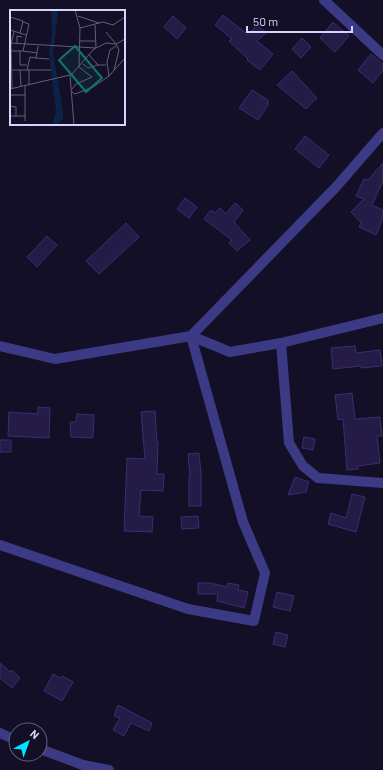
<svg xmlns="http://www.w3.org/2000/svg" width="383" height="770" viewBox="0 0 383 770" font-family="Barlow,sans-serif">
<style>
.building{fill:#241b47;stroke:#3b2d73}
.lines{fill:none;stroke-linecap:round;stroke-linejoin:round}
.minor{stroke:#3d3a85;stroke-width:10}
.inset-road{fill:none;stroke:#625e7d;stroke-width:1}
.view{fill:#0f766e;fill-opacity:0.15;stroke:#0f766e;stroke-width:2}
.inset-edge{fill:none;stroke:#d9d4ff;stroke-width:2}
</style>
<rect width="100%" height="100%" fill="#130f26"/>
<path class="building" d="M223,15L248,35L257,25L266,33L257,41L273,54L260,70L247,60L248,59L229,41L232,39L215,25Z
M173,16L186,28L177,39L164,27Z
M333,22L349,36L335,52L320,38Z
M302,38L311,47L301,58L292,49Z
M371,54L383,64V70L373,83L358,70Z
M292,71L317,98L306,109L277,85Z
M252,90L268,100V105L258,120L239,108Z
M305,136L329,155L319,168L295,149Z
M383,163V181L372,205L383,210V218L376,235L359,227L361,223L351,212L364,199L356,196L364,179L368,180Z
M185,198L197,207L189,218L177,209Z
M235,203L243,210L234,222L250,240L237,251L229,243L232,240L204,219L211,210L215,213L220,208L226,214Z
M126,223L139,237L99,274L86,261Z
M47,236L57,245L37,267L27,257Z
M355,346L356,353L380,350L382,366L361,368V366L333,369L331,348Z
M352,393L355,419L380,417L382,436H377L380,463L358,466V469L347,470L343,419L338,420L335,395Z
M38,407L50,408L49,438L8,436L9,412L38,414Z
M155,411L157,442H158L157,474H164L163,491L141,490L139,516L153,517L152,532L124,531L127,458L145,459L141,412Z
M77,414L94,415L93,438L71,437L70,422H76Z
M304,437L315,439L313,450L302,448Z
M0,440H11V452H0Z
M199,453L201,474V506H189V476H190L188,454Z
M295,477L309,482L306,492L288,495Z
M352,494L365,497L356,532L328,524L331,513L346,518Z
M198,516L199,528L182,529L181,517Z
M198,583H210L227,587L228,583L239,585L238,590L248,592L244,608L217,601L218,594H198Z
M277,592L294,596L290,611L273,607Z
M276,632L288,635L285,647L273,644Z
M0,663L10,672L12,670L20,678L12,688L0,678Z
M53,674L61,678L62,676L73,682L62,701L44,691Z
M118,705L152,723L149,731L131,723L124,736L113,730L120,718L114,716Z"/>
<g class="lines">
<path class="minor" d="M324,0L383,55
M191,336L336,187L383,133
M281,343L289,443L303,466L318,478L383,483
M0,346L55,359L191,336L230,352L281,343L383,318
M0,545L188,609L254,621L265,573L243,522L191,336
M0,733L16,740
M40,749L83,765L109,770"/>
</g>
<g transform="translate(10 10)">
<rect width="115" height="115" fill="#130f26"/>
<path d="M41,0H47L48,3L43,44L53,101V109L47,115H42L46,102L39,43L42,25Z" fill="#0c2248"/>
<path class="inset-road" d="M65,0L70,18L69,57M68,6L89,13M0,7L13,11L10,23M70,18L93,12L103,15L115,7M0,20L16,25M96,22L106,34L115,29M70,31H85M0,33L86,38L85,15M7,33V26L12,27M1,41H13L19,14L13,12M10,41V55H17M13,41L27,43L28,36M79,45L88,55H96M26,48L39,49M73,54L78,58L88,55M2,60H41M10,60L11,76M17,60L20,47L26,48L27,43M19,60V75M61,65L84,39L96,33L106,34L109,40L104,60M99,66L97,52L100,40L106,36M2,78L1,34L4,22M0,79L60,65L64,115M62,79L66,74L82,67L69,57M62,82L65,84L83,77L99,66L115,48M0,85H15M0,96L6,97V106M0,106H15M15,111V76"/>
<path class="view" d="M65,36L92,68L76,82L49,50Z"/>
<rect width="115" height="115" class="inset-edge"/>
</g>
<g transform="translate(28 742) rotate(41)"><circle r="19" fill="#130f26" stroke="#625e7d"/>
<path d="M0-3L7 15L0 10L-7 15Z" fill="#00e5ff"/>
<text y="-6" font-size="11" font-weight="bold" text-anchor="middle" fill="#d9d4ff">N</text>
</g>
<path d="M247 26v6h105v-6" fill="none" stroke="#d9d4ff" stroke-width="2"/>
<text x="253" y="26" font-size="12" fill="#d9d4ff" stroke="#130f26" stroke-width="3" paint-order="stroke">50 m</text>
</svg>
